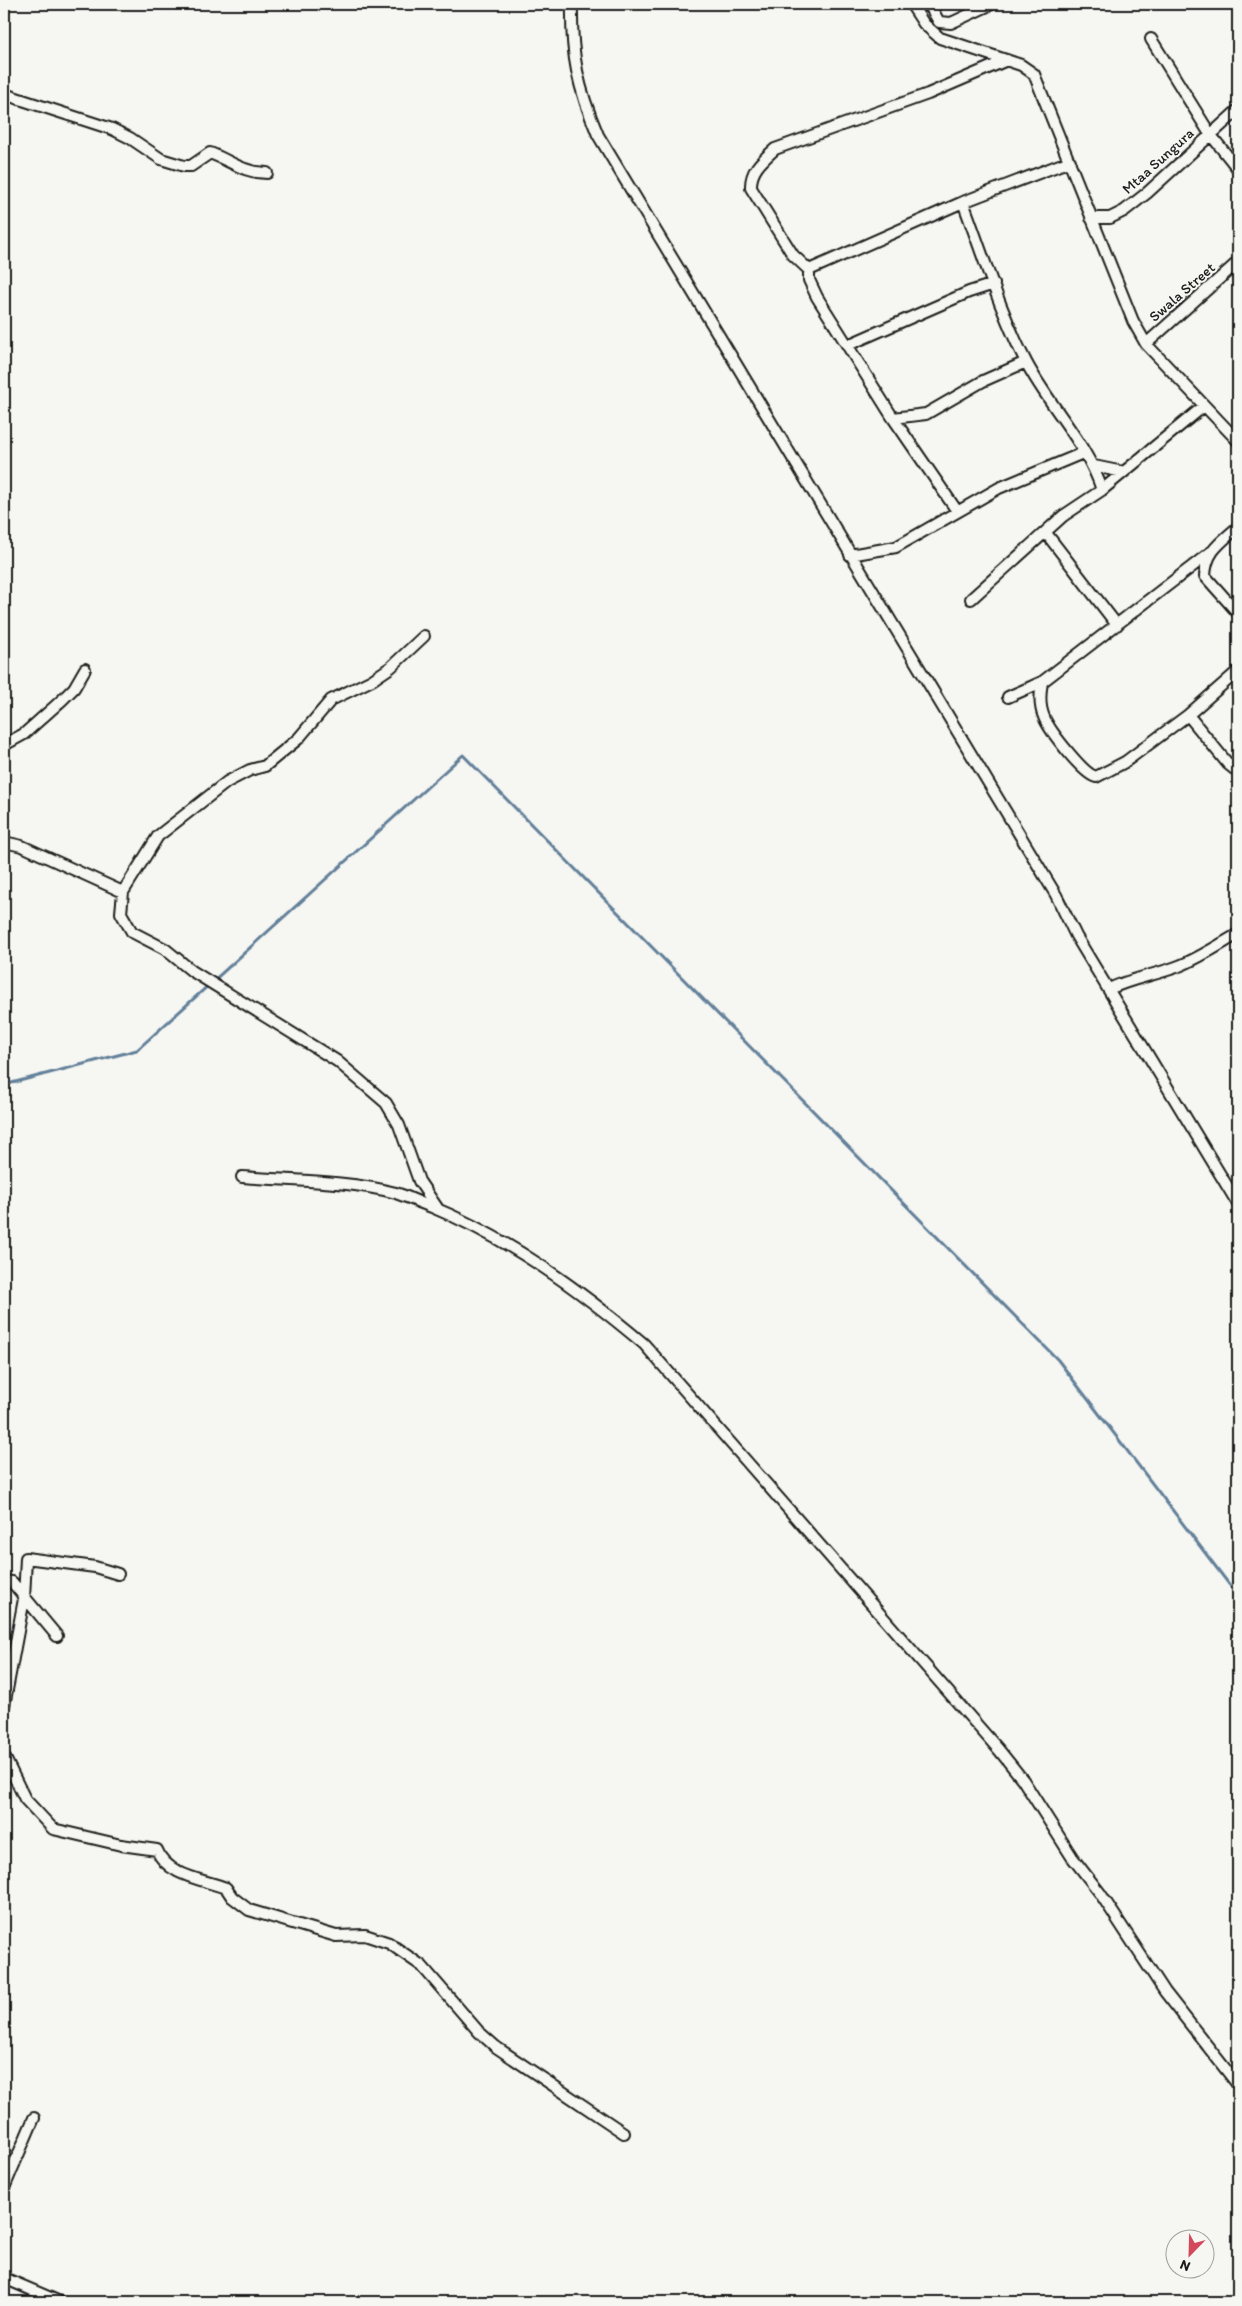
<svg xmlns="http://www.w3.org/2000/svg" width="1242" height="2306" viewBox="0 0 1242 2306" font-family="Itim,sans-serif">
<style>
.lines{fill:none;stroke-linecap:round;stroke-linejoin:round}
.stream{stroke:#628099;stroke-width:3}
.minor-casing{stroke:#1c1c1c;stroke-width:14}
.minor{stroke:#f6f6f2;stroke-width:10}
.labels{text-anchor:middle;stroke-width:4;stroke-linejoin:round;paint-order:stroke}
.street-label{font-size:15px;fill:#1c1c1c;stroke:#f6f6f2}
</style>
<rect width="100%" height="100%" fill="#f6f6f2"/>
<filter id="ink" filterUnits="userSpaceOnUse"><feTurbulence type="fractalNoise" baseFrequency=".02" numOctaves="2"/><feDisplacementMap in="SourceGraphic" scale="10" xChannelSelector="R" yChannelSelector="G"/><feConvolveMatrix kernelMatrix="1 2 1 2 8 2 1 2 1" color-interpolation-filters="sRGB"/></filter>
<g filter="url(#ink)">
<g class="lines">
<path class="stream" d="M4,1085L137,1050L463,755L1058,1360L1238,1596"/>
<defs>
<path id="minor" d="M572,4C571,56 578,88 598,135L1009,817L1056,895L1076,936L1238,1204
M911,4L924,24L940,38L1021,65L1034,74L1133,321L1146,344L1238,441
M929,4L939,22L951,23L992,4
M1151,39L1210,134L1238,169
M4,94L112,129L130,138L161,159L184,166H191L210,153C231,161 244,173 267,173
M963,202C983,255 1000,311 1026,362C1049,406 1087,443 1102,490
M1091,218H1110L1124,211L1147,193L1238,110
M809,270L793,255L751,188C750,170 763,160 775,149L928,94L1007,60
M1146,344L1238,262
M848,345L969,292L994,284
M893,418L926,414L983,381L1026,362
M1094,466L1123,472
M957,511L893,418L817,297L809,280V270L963,202L1070,161
M1238,527C1220,543 1206,551 1205,576L1238,613
M1046,533L1117,625
M850,555L896,547L999,488L1083,453
M971,599L1063,516L1102,490L1204,406
M1042,682C1040,693 1039,706 1044,717C1049,730 1083,774 1096,777L1125,762L1188,715L1238,671
M1008,697L1042,682L1211,552
M1188,715L1228,764L1238,772
M4,745L24,734L62,700L74,688L85,669
M4,842L22,846L123,892L158,836L227,782L250,770L265,766L298,739L331,700L372,680L391,667L424,636
M123,892L121,913L132,932L165,949L192,971L337,1061L386,1103L399,1125L419,1181L438,1209
M1109,989C1132,978 1156,975 1179,966C1200,958 1219,945 1238,934
M242,1177C293,1181 346,1180 396,1193C408,1197 420,1203 432,1207C510,1239 580,1290 644,1344L999,1750L1023,1780L1072,1857L1100,1893L1165,1992L1238,2085
M4,1581L12,1582L57,1636
M4,1706L24,1599L26,1558L95,1567L118,1574
M4,1756L25,1799L53,1829L121,1845L157,1850C167,1876 202,1879 226,1888L232,1897L249,1910L336,1936L365,1935L389,1943L422,1966L479,2032L496,2047L624,2133
M4,2188L34,2118
M4,2278L60,2302"/>
</defs>
<use href="#minor" class="minor-casing"/>
<use href="#minor" class="minor"/>
</g>
</g>
<g class="labels">
<g class="street-label">
<text transform="translate(1158 161) rotate(-42)" y="5">Mtaa Sungura</text>
<text transform="translate(1182 292) rotate(-41)" y="5">Swala Street</text>
</g>
</g>
<rect width="1242" height="2306" fill="none" stroke="#f6f6f2" stroke-width="20"/>
<rect x="10" y="10" width="1222" height="2286" fill="none" stroke="#1c1c1c" stroke-width="2" filter="url(#ink)"/>
<g transform="translate(1190 2254) rotate(203)"><circle r="24" fill="#f6f6f2" stroke="#9f9f9c"/>
<path d="M0-4L9 19L0 12L-9 19Z" fill="#d1495b"/>
<text y="-8" font-size="14" font-weight="bold" text-anchor="middle" fill="#1c1c1c">N</text>
</g>
</svg>
